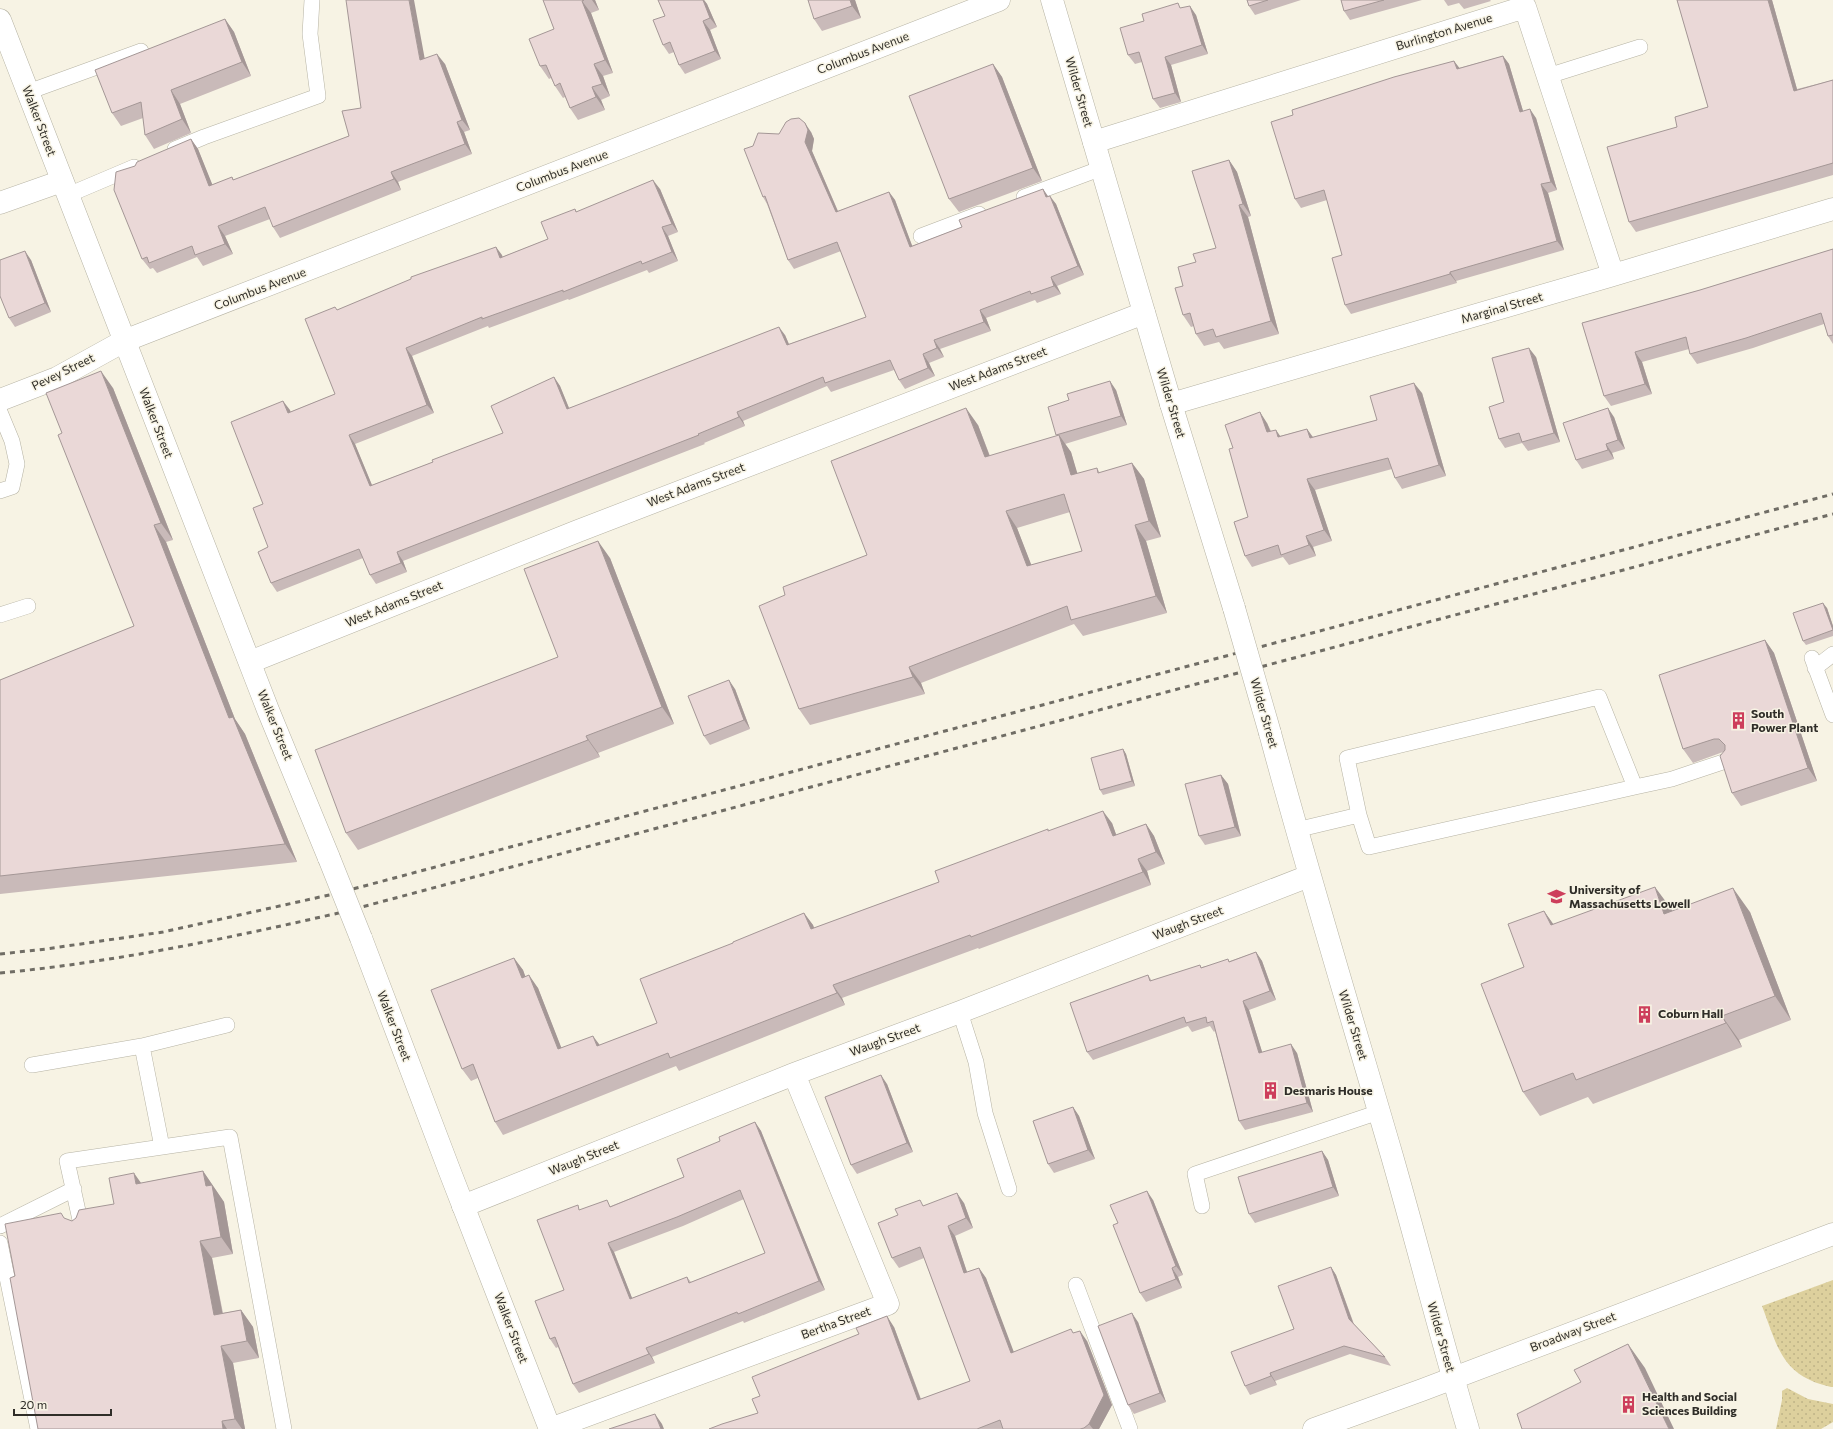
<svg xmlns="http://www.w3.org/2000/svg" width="1833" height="1429" viewBox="0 0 1833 1429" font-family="Commissioner,sans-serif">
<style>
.grass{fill:url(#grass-dots)}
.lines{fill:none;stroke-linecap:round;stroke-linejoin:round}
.lane-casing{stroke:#b6b3a4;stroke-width:16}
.street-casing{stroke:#b6b3a4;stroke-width:23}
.secondary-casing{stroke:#b6b3a4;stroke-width:23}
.lane{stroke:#fff;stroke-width:15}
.street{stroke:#fff;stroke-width:22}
.secondary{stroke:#fff;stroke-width:22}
.rail{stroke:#706d65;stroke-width:3;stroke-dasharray:5 5;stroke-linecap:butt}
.secondary-bridge-casing{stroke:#b6b3a4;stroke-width:23;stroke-linecap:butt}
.secondary-bridge{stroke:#fff;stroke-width:22}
.wall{fill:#c9bab9;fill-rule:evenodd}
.shaded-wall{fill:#a49796}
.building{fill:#ead8d7;stroke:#a49796;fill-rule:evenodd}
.labels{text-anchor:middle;stroke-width:3;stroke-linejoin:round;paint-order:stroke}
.street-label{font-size:12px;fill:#2f2d28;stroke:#f7f3e4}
.poi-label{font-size:12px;font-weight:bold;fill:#2f2d28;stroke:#f7f3e4;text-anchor:start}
</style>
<defs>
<pattern id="grass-dots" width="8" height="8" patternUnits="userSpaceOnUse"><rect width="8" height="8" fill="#ddd09d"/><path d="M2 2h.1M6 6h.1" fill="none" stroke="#beb387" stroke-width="1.8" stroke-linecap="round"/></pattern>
</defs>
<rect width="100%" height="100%" fill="#f7f3e4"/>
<path class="grass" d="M1833,1280V1387H1831C1782,1376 1778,1348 1762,1306Z
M1787,1388L1808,1399L1833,1404V1422L1821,1429H1776L1782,1400V1391Z"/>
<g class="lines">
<defs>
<path id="lane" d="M1548,76L1640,47
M28,92L141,51
M175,149L204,137L318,96L310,34L312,0
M68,195L134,167
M1024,197L1102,168
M921,236L979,214
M0,412L12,441L17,464L12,487L0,491
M0,615L28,606
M1812,658L1833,715
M1815,668L1833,654
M1635,787L1672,779L1726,761
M1296,830L1359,815L1369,847L1635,787L1599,697L1347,758L1359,815
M960,1012L976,1062L985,1113L1009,1189
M142,1046L162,1147
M32,1065L142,1046L227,1025
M1202,1206L1195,1174L1379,1112
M0,1226L74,1189
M82,1229L67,1161L230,1137L284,1429
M0,1243L38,1429
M1076,1285L1130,1429"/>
<path id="street" d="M1094,142L1525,7L1613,275
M0,203L62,181
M0,400L57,378L124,341L999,0
M1171,404L1610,276L1833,209
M250,662L578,531L1144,313
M463,1206L794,1074L960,1012L1309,876
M550,1429L888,1304L794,1074"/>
<path id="secondary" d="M1052,0L1171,404L1234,608
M0,20L268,710L329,858
M1270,733C1308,874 1351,1015 1392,1156C1418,1247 1441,1338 1468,1429
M361,938L450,1172L550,1429
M1314,1429L1422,1390L1833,1234"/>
</defs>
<use href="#lane" class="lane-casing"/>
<use href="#street" class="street-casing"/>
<use href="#secondary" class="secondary-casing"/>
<use href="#lane" class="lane"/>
<use href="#street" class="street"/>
<use href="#secondary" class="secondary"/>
<path class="rail" d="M0,954L46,949L163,932L338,893L1833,494
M0,973C116,962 229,938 343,912L1833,514"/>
<defs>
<path id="secondary-bridge" d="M1234,608L1270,733
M329,858L361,938"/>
</defs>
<use href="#secondary-bridge" class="secondary-bridge-casing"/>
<use href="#secondary-bridge" class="secondary-bridge"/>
</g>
<path class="wall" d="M543,0H595L599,10L591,13L613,73L603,76L610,96L601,100L605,110L578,120L570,108L565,97L563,98L555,86L551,78L549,79L540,66L554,29Z
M658,0H704L707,4L717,27L710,30L721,59L685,74L679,65L674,52L669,54L663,45L665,16Z
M855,0L861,18L822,31L814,19Z
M1247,0H1301L1255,15L1249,6Z
M1341,0H1422L1350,20L1344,11Z
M1444,0H1490L1491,1L1464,9L1459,3L1448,6Z
M1677,0H1772L1797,89L1833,80V175L1636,232L1629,222L1677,127L1708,107Z
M1182,8L1196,15L1208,54L1171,65L1181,102L1160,108L1153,99L1142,62L1135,64L1128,55L1144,21Z
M225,19L234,32L251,76L180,104L191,133L154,149L145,135L143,118L121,126L112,113Z
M1503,56L1509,64L1523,111L1536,118L1557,190L1548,193L1564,250L1456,281L1457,283L1351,314L1345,305L1342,255L1327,200L1301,208L1295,199L1293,115L1454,61L1459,68Z
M425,58L445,64L470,130L464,132L472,154L398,182L401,190L280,238L273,227L270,219L225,236L233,254L203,266L197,257L157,273L153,268L150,269L142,259L135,166L191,139L198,149L212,185L232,177L234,180L349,136L361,108Z
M993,64L1002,77L1042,181L959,212L949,199Z
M811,132L814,139L812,151L838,211L889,192L895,200L912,246L962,227L1043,189L1048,196L1056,204L1084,275L1057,286L1061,294L1037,303L1035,300L986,318L991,331L940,349L944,357L929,363L935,376L905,389L899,380L894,370L831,392L827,386L743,421L745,426L704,443L705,444L403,561L407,572L376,584L370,575L363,558L277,592L271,583L268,547L263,504L283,401L290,412L335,394L337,310L496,247L502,257L548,239L575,209L577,212L660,189L678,232L668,236L678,261L649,273L647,270L569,300L568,299L489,328L488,326L412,356L434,413L355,444L372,485L433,462L503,433L554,377L560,386L569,408L785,335L789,344L866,317L841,251L794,269L788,260L767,204L763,197L753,146L779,134Z
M1229,160L1237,172L1251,216L1248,217L1279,334L1224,349L1219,342L1204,346L1196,334L1194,326L1191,327L1183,315V286L1196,262L1216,248Z
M1833,249V344L1828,336L1824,324L1753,348L1697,364L1690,354L1689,349L1642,362L1652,394L1611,406L1604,396L1582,323L1700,290Z
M31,260L51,312L15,327L9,318Z
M1536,357L1560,442L1528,451L1522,443L1505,448L1499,439L1504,402Z
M113,388L173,540L166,542L235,719L245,734L297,862L0,894V680L134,626L62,433Z
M1116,390L1127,425L1065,444L1071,452L1077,474L1097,468L1100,473L1132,463L1144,479L1161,537L1146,541L1167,613L1083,636L1074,624L921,683L925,694L810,725L799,709L785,595L867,555L978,425L990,456L1057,436L1069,400ZM1070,512L1082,551L1031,565L1017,528Z
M1422,393L1446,476L1402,489L1395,478L1392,469L1315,490L1332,541L1313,547L1316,556L1289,565L1283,557L1252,567L1245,556L1248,517L1233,448L1267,423L1271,431L1280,436L1307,429L1313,437L1377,420Z
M1614,417L1625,449L1612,453L1614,459L1582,469L1576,460Z
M610,558L674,724L598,753L600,757L358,850L346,833L558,657Z
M1827,608L1833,626V636L1806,645L1803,641Z
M1765,640L1774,653L1817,781L1741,806L1732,793L1723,752L1693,763L1683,749Z
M735,689L750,729L710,745L704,736Z
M1123,749L1126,754L1135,786L1103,795L1100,790Z
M1221,775L1228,784L1241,836L1205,845L1199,836Z
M1112,823L1116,835L1146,824L1154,836L1165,864L1147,871L1151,885L979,949L978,948L842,998L845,1005L679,1071L676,1066L503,1135L495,1122L478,1078L471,1081L462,1069L514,958L523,970L525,977L538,988L561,1048L600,1045L657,1023L733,943L804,913L813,925L814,928L939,882L1049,831Z
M1544,911L1553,924L1672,911L1750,912L1791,1020L1739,1040L1742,1047L1593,1104L1588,1097L1540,1116L1523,1092Z
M1256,952L1262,961L1276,1000L1249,1010L1262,1052L1297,1053L1313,1112L1245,1130L1239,1121L1215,1031L1214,1032L1210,1026L1192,1032L1188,1026L1093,1060L1087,1052L1148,975L1152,981L1202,967L1230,961Z
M887,1084L913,1152L857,1174L851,1165Z
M1073,1107L1079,1116L1095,1159L1054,1173L1048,1164Z
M755,1122L761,1131L825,1290L744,1323L743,1321L652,1357L655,1363L579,1393L573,1384L558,1347L556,1348L550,1339L564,1290L581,1210L611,1206L684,1177L720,1141ZM744,1199L765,1253L691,1282L687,1277L632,1298L614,1252L683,1226Z
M1322,1151L1328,1160L1339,1196L1255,1223L1249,1214Z
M203,1171L224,1202L233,1254L212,1258L223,1313L241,1310L253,1327L259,1358L233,1363L245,1429H38L15,1276L65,1219L72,1221L114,1204L141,1183Z
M1153,1200L1183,1275L1178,1277L1182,1288L1146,1302L1140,1293Z
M964,1203L973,1228L955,1236L967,1272L979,1268L986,1278L1013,1352L1087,1341L1112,1405L1099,1429H709L758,1413L760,1396L894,1327L921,1399L970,1381L924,1258L899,1268L892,1258L924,1205Z
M1331,1267L1336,1275L1354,1324L1385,1357L1391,1366L1350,1354L1275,1381L1277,1385L1250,1395L1245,1386L1294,1329Z
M1138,1322L1166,1402L1134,1414L1128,1405Z"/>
<path class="shaded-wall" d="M409,0H414L427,71L420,60Z
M592,0H595L599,10Z
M703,0H704L707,4L717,27L710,18Z
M850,0H855L861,18L852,6Z
M1768,0H1772L1800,100L1794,91Z
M582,1L591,13L613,73L605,60Z
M1190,6L1196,15L1208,54L1202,45Z
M225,19L234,32L251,76L242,62Z
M703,21L710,30L721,59L715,51Z
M437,54L445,64L470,130L462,120Z
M1503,56L1509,64L1526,121L1520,112Z
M1165,57L1171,65L1181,102L1175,93Z
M1454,61L1461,70L1457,69Z
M594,64L603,76L610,96L602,84Z
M993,64L1002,77L1042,181L1033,168Z
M592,87L601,100L605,110L596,97Z
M171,90L180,104L191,133L182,119Z
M1530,109L1536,118L1557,190L1551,182Z
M457,122L464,132L472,154L465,144Z
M805,123L811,132L814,139L812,151L842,221L836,212L805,142Z
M191,139L198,149L217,196L209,186Z
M1229,160L1237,172L1251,216L1243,204Z
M391,172L398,182L401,190L394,179Z
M653,180L660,189L678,232L672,224Z
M1541,184L1548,193L1564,250L1557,241Z
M1043,189L1049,198L1046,197Z
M889,192L895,200L916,256L910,247Z
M1050,196L1056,204L1084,275L1078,266Z
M1239,205L1248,217L1279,334L1271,321Z
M218,226L225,236L233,254L225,244Z
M662,227L668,236L678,261L672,252Z
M496,247L502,255L506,267L500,258Z
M25,251L31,260L51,312L45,303Z
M1450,272L1456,281L1457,283L1450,274Z
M1051,277L1057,286L1061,294L1054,286Z
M980,310L986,318L991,331L984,322Z
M779,327L785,335L793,354L787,345Z
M934,340L940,349L944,357L937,348Z
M406,348L412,356L434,413L427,405Z
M1529,348L1536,357L1560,442L1554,433Z
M1635,352L1642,362L1652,394L1645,384Z
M923,354L929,363L935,376L928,368Z
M101,371L113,388L173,540L161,523Z
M554,377L560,386L573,418L567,409Z
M1110,381L1116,390L1127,425L1121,416Z
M1414,383L1422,393L1446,476L1439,465Z
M283,401L290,410L294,422L288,413Z
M966,408L978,425L996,473L985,457Z
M1608,408L1614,417L1625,449L1618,440Z
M737,412L743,421L745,426L739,417Z
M1260,412L1267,423L1275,443L1267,432Z
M1307,429L1314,439L1310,438Z
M1276,430L1283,440L1278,437Z
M349,435L355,444L376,495L370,486Z
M1059,435L1071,452L1083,492L1071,475Z
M1606,444L1612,453L1614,459L1608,450Z
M1132,463L1144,479L1161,537L1149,521Z
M1307,479L1315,490L1332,541L1324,530Z
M1006,511L1017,528L1038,582L1027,566Z
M154,525L166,542L235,719L245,734L297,862L285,844L229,718Z
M1135,525L1146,541L1167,613L1156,596Z
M1306,536L1313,547L1316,556L1309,545Z
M598,541L610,558L674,724L662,707Z
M397,552L403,561L407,572L401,563Z
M1823,603L1827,608L1833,626V630Z
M1765,640L1774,653L1817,781L1808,768Z
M909,667L921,683L925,694L913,677Z
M729,680L735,689L750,729L744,720Z
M586,736L598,753L600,757L588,740Z
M1123,749L1126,754L1135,786L1132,781Z
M1221,775L1228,784L1241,836L1235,827Z
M1103,811L1112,823L1121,848L1113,836Z
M1146,824L1154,836L1165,864L1156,852Z
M1138,859L1147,871L1151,885L1143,872Z
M1655,887L1672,910L1681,938L1664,914Z
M1733,888L1750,912L1791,1020L1775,996Z
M1544,911L1561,935L1551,925Z
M804,913L813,925L819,942L811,929Z
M1256,952L1262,961L1276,1000L1270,991Z
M514,958L523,970L531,991L522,978Z
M529,975L538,988L567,1062L558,1049Z
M833,985L842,998L845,1005L837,993Z
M1243,1001L1249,1010L1265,1061L1259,1053Z
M1722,1016L1739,1040L1742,1047L1726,1023Z
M593,1036L602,1048L597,1046Z
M1291,1044L1297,1053L1313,1112L1307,1103Z
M881,1075L887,1084L913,1152L907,1143Z
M1073,1107L1079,1116L1095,1159L1088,1150Z
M755,1122L761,1131L825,1290L819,1281Z
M1322,1151L1328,1160L1339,1196L1333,1187Z
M203,1171L224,1202L233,1254L221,1237L206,1186Z
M134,1173L146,1190L136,1184Z
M1147,1191L1153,1200L1183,1275L1176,1266Z
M957,1193L964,1203L973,1228L966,1218Z
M948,1226L955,1236L971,1284L964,1273Z
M200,1241L212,1258L226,1332L214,1315Z
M608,1243L614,1252L636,1308L630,1299Z
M1331,1267L1336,1275L1355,1328L1349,1319Z
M979,1268L986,1278L1018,1363L1011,1353Z
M1172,1268L1178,1277L1182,1288L1176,1279Z
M241,1310L253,1327L259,1358L247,1341Z
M1132,1313L1138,1322L1166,1402L1160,1393Z
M887,1316L894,1327L925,1411L918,1400Z
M1080,1331L1087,1341L1112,1405L1099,1429H1093L1089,1424Z
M1628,1344L1645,1368L1674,1429H1669Z
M221,1346L233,1363L245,1429H242L235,1419Z
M646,1348L652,1357L655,1363L649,1354Z
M1270,1373L1275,1381L1277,1385L1271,1376Z
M655,1414L662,1424L664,1429H661Z
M222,1421L227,1429H223Z"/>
<path class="building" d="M346,0H409L420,60L437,54L462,120L457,122L465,144L391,172L394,179L273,227L265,207L218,226L225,244L195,255L192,246L149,263L147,257L142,259L114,190L116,172L135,166L137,162L191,139L209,186L232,177L233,180L349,136L342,111L361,108Z
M543,0H584L582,1L605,60L594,64L602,84L592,87L596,97L570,108L560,83L555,86L546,65L540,66L529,39L554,29Z
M658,0H703L710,18L703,21L715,51L679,65L670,42L663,45L653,20L665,16Z
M808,0H850L852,6L814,19Z
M1247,0H1268L1249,6Z
M1341,0H1384L1344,11Z
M1677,0H1768L1794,91L1833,80V163L1629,222L1607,147L1677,127L1675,117L1708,107Z
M1178,3L1180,8L1190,6L1202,45L1165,57L1175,93L1153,99L1139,52L1128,55L1120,28L1144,21L1142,14Z
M225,19L242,62L171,90L182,119L145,135L141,102L112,113L95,70Z
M1503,56L1520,112L1530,109L1551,182L1541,184L1557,241L1450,272V274L1345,305L1332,258L1342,255L1324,190L1295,199L1271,122L1293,115L1292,110L1394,77L1454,61L1457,69Z
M993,64L1033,168L949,199L909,96Z
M799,118L805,123L808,130L805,142L836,212L889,192L910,247L962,227L959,220L1043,189L1046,197L1050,196L1078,266L1051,277L1054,286L1031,294L1030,291L980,310L984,322L934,340L937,348L923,354L928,368L899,380L890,360L825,383L823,377L737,412L739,417L698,434L699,435L397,552L401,563L370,575L359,549L271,583L258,552L268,547L253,508L263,504L231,422L283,401L288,413L335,394L305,319L335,307L337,310L411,279V277L496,247L500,258L548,239L541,222L575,209L576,212L653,180L672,224L662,227L672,252L642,264L641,261L563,292V290L482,319V317L406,348L427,405L349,435L370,486L433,462L432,460L503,433L491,406L554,377L567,409L779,327L787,345L866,317L837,242L788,260L765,196L763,197L744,149L753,146L758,133L779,134L786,122L791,119Z
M1229,160L1243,204L1239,205L1271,321L1216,337L1213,329L1196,334L1190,313L1183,315L1175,288L1183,286L1178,267L1196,262L1193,254L1216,248L1192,171Z
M1833,249V335L1828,336L1821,313L1746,338L1690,354L1686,337L1635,352L1645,384L1604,396L1582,323L1700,290Z
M25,251L45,303L9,318L0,296V260Z
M1529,348L1554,433L1522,442L1519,433L1499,439L1489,407L1504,402L1492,358Z
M101,371L161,523L154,525L229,718L233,717L285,844L0,876V680L134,626L58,435L62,433L46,393Z
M1110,381L1121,416L1056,435L1048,407L1069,400L1067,394Z
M1414,383L1439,465L1395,478L1388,458L1307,479L1324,530L1306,536L1309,545L1281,555L1278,545L1245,556L1234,522L1248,517L1229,449L1233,448L1225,425L1260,412L1267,432L1276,430L1278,437L1307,429L1310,438L1377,420L1370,396Z
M966,408L985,457L1059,435L1071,475L1097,468L1098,473L1132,463L1149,521L1135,525L1156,596L1071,620L1067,606L909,667L913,677L799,709L759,606L785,595L783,587L867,555L831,461ZM1064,494L1082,551L1027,566L1006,511Z
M1608,408L1618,440L1606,444L1608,450L1576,460L1563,423Z
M598,541L662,707L586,736L588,740L346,833L315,750L558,657L524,569Z
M1823,603L1833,630L1803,641L1793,613Z
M1765,640L1808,768L1732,793L1720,756L1725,750V745L1719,739H1714L1683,749L1659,675Z
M729,680L744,720L704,736L688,696Z
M1123,749L1132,781L1100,790L1091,758Z
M1221,775L1235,827L1199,836L1185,784Z
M1103,811L1113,836L1146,824L1156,852L1138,859L1143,872L971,937L970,935L833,985L837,993L670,1058L668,1053L495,1122L473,1064L462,1069L431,990L514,958L522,978L529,975L558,1049L593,1036L597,1046L657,1023L640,979L733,943V942L804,913L811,929L939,882L935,871L1048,829V831Z
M1655,887L1664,914L1733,888L1775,996L1722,1016L1726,1023L1576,1080L1573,1073L1523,1092L1481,984L1524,967L1508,924L1544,911L1551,925Z
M1256,952L1270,991L1243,1001L1259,1053L1291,1044L1307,1103L1239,1121L1213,1021L1207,1023L1206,1017L1186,1023L1184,1017L1087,1052L1070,1003L1148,975L1150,981L1200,965L1201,968L1228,959L1229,962Z
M881,1075L907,1143L851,1165L825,1097Z
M1073,1107L1088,1150L1048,1164L1033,1121Z
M755,1122L819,1281L738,1314L737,1312L646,1348L649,1354L573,1384L555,1337L550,1339L535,1301L564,1290L537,1220L578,1205L579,1210L607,1200L610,1207L684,1177L677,1159L720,1141L719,1137ZM740,1190L765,1253L689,1283L687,1277L630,1299L608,1243L677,1217Z
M1322,1151L1333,1187L1249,1214L1238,1177Z
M203,1171L206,1186L212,1185L221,1237L200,1241L214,1315L241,1310L247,1341L221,1346L235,1419L222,1421L223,1429H38L10,1278L15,1276L5,1224L61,1213L64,1218L72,1221L76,1218L79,1210L114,1204L109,1178L134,1173L136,1184Z
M1147,1191L1176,1266L1172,1268L1176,1279L1140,1293L1113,1225L1118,1223L1110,1205Z
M957,1193L966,1218L948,1226L964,1273L979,1268L1011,1353L1071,1329L1073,1333L1080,1331L1104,1395L1089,1424L1084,1428L1080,1429H1003L1000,1420L977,1429H709L722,1424L758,1413L752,1399L760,1396L752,1377L859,1334L856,1328L887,1316L918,1400L970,1381L920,1247L892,1258L878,1223L898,1215L895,1209L920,1200L923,1206Z
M1331,1267L1349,1319L1385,1357L1344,1346L1270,1373L1271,1376L1245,1386L1231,1352L1294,1329L1278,1286Z
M1132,1313L1160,1393L1128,1405L1098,1326Z
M1628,1344L1669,1429H1522L1517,1414L1581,1382L1574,1370Z
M655,1414L661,1429H609Z"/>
<defs>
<symbol id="building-bare" viewBox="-9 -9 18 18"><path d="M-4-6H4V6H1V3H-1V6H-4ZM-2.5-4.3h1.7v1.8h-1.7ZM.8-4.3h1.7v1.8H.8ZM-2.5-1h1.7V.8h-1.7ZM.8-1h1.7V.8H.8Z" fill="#cd3e5b" stroke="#f7f3e4" stroke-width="2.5" paint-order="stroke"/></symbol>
<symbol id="university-bare" viewBox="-9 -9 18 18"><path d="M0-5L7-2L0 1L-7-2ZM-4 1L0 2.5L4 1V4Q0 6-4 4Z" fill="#cd3e5b" stroke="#f7f3e4" stroke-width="2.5" paint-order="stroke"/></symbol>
</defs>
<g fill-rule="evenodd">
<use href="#building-bare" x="1726" y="708" width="25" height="25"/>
<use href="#university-bare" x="1544" y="884" width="25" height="25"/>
<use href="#building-bare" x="1632" y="1002" width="25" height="25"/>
<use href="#building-bare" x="1258" y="1078" width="25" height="25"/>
<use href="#building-bare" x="1616" y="1392" width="25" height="25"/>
</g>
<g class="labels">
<g class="street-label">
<text transform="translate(1444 32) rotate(-17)" y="4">Burlington Avenue</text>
<text transform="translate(863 53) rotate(-21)" y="4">Columbus Avenue</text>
<text transform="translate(1079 92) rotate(74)" y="4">Wilder Street</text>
<text transform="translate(39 121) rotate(69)" y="4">Walker Street</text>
<text transform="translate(562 171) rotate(-21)" y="4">Columbus Avenue</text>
<text transform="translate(260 289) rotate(-21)" y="4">Columbus Avenue</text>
<text transform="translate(1502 308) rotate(-16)" y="4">Marginal Street</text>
<text transform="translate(998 369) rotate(-21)" y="4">West Adams Street</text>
<text transform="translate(63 372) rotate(-26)" y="4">Pevey Street</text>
<text transform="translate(1171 403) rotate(73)" y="4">Wilder Street</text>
<text transform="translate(156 423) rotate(69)" y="4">Walker Street</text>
<text transform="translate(696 485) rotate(-21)" y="4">West Adams Street</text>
<text transform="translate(394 604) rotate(-22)" y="4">West Adams Street</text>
<text transform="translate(1264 713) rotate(74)" y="4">Wilder Street</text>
<text transform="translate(275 725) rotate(68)" y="4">Walker Street</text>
<text transform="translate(1188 923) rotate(-21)" y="4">Waugh Street</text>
<text transform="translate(1353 1025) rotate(73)" y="4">Wilder Street</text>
<text transform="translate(394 1026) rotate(69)" y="4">Walker Street</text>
<text transform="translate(885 1040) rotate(-20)" y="4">Waugh Street</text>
<text transform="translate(584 1158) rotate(-22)" y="4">Waugh Street</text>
<text transform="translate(836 1323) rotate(-20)" y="4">Bertha Street</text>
<text transform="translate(511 1328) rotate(69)" y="4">Walker Street</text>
<text transform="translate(1573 1332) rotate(-21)" y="4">Broadway Street</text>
<text transform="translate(1441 1337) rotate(74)" y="4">Wilder Street</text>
</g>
<g class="poi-label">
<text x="1751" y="718">South<tspan x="1751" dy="14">Power Plant</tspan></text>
<text x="1569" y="894">University of<tspan x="1569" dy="14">Massachusetts Lowell</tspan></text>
<text x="1658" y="1018">Coburn Hall</text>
<text x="1284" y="1095">Desmaris House</text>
<text x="1642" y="1401">Health and Social<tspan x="1642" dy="14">Sciences Building</tspan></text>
</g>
</g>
<path d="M14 1409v6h97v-6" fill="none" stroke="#2f2d28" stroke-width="2"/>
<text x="20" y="1409" font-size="12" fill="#2f2d28" stroke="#f7f3e4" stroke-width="3" paint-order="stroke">20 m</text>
</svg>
